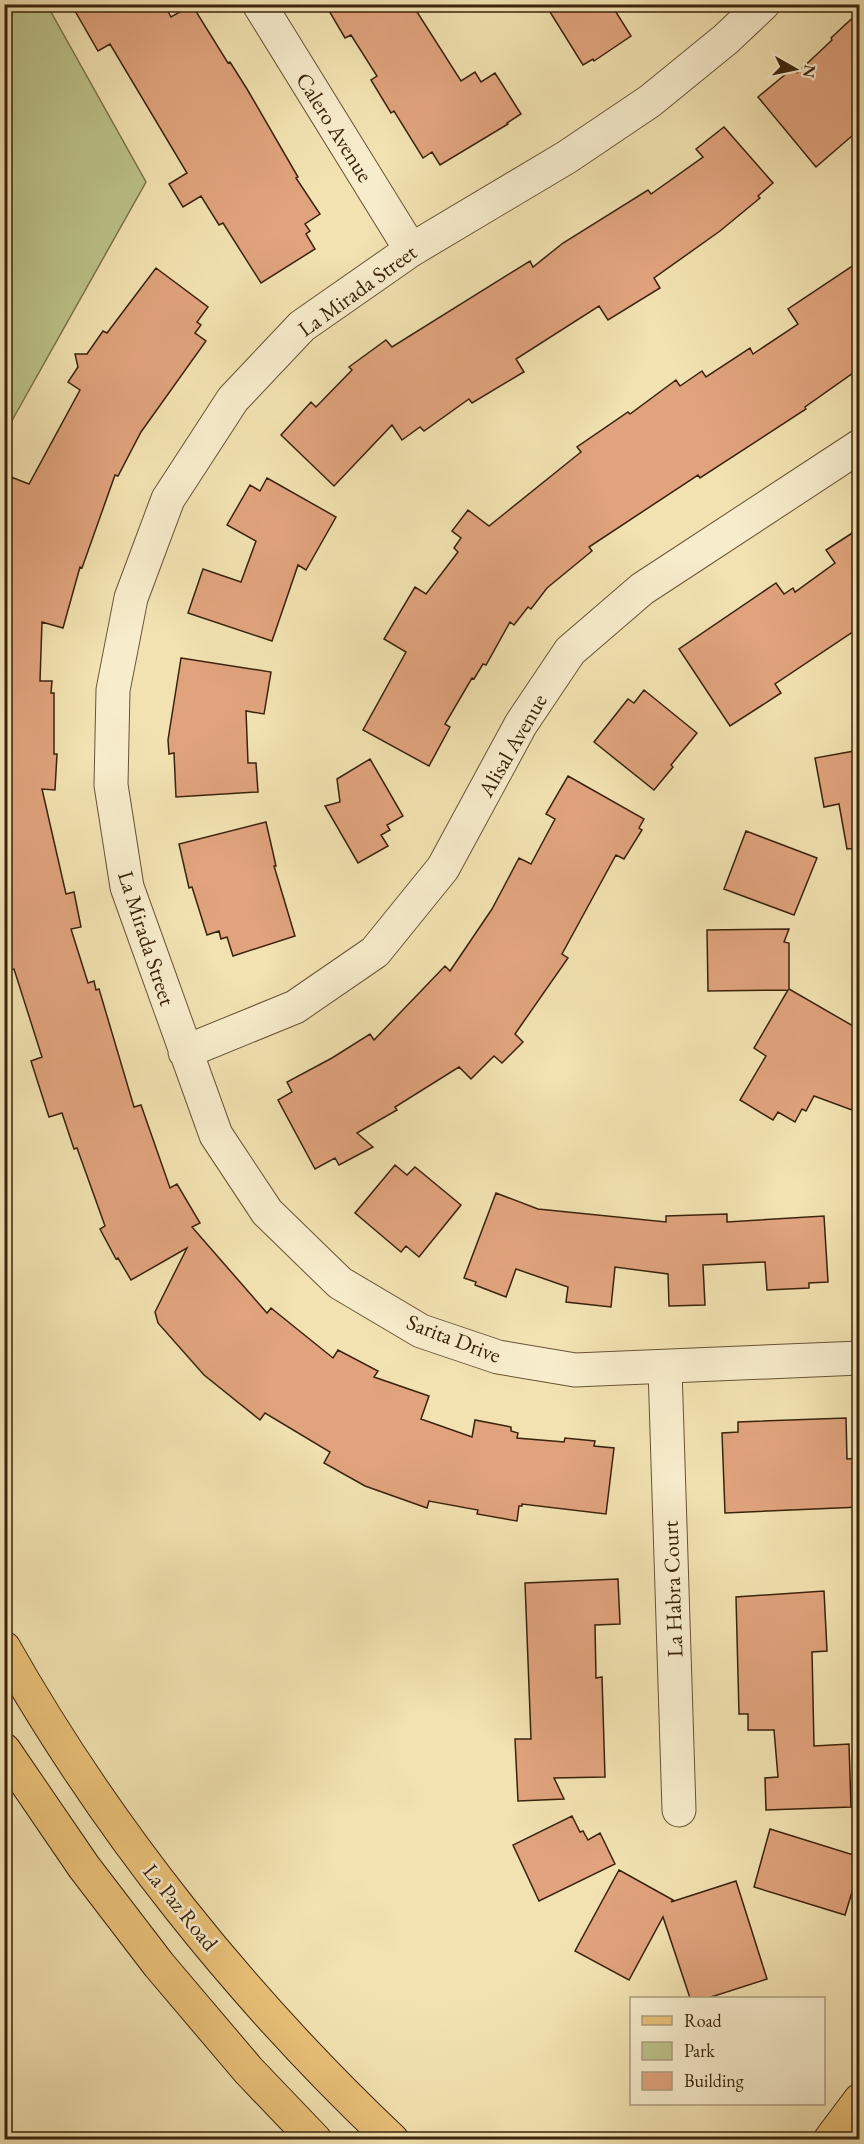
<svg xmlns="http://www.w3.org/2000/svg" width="864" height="2144" viewBox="0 0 864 2144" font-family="'EB Garamond',serif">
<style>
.green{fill:#bcc38a;stroke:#7b734b;stroke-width:1.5}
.building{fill:#e0a37d;stroke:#3a230c;stroke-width:1.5}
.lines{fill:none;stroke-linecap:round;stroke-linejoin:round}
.minor-casing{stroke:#685335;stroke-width:35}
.major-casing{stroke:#3a230c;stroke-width:35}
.minor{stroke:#f7eccc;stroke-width:33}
.major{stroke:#e9c178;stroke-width:33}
.labels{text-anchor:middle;stroke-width:5;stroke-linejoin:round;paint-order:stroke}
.street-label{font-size:22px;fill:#3a230c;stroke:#f7eccc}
</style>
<rect width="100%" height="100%" fill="#f2e2b1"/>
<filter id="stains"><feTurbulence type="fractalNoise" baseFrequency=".00333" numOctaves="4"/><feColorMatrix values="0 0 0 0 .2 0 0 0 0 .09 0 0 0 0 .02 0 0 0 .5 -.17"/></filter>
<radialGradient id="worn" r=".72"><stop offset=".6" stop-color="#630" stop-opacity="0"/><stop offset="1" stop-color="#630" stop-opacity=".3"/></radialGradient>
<path class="green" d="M5,4L47,5L146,182L5,433Z"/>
<path class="building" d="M71,4H164L171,17L192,5L228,63L230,62L247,89L298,177L296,178L320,214L305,224L310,231L306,234L315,249L261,283L223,223L219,225L201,196L183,207L169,184L187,173L110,44L98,51Z
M325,4H412L461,81L475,72L481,82L495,73L521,114L507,123L508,124L440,165L432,152L423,158L394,111L391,113L371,80L377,76L351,35L345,38Z
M545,4H611L631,36L594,61L593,59L583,65Z
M860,11V129L816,167L758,97L793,68L797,73L832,40L831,38Z
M724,127L773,183L758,196L760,198L720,231L654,278L660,288L608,320L599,306L516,359L524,372L522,373L472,403L469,399L424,431L420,427L402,440L392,425L334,486L281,435L311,402L316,407L352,370L349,367L386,340L392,347L530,261L533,267L563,243L648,190L651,194L703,157L696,149Z
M860,261V368L805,407L806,409L700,478L698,475L589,547L592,551L547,588L531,609L528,607L514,625L510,622L486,665L483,664L474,679L472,678L445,724L450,727L429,766L363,730L406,652L384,639L415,587L426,594L458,552L454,548L461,538L452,531L468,510L489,526L581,452L577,447L628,412L630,414L676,380L680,386L702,371L706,377L750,348L753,354L798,324L788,309Z
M156,268L208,307L197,322L201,325L195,333L206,341L141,432L118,476L115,475L82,568L80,567L63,628L42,622L40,681H52L51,693H54V754H57L55,790L42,789L66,894L74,892L81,927L71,929L88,983L94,981L96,990L99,989L134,1107L141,1105L170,1188L177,1184L200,1223L192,1227L267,1313L271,1308L333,1358L338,1350L378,1371L374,1377L429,1396L421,1419L472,1437L475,1420L511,1427V1431L518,1433L517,1438L564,1442L565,1438L595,1441L594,1446L614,1448L606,1514L522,1504V1506H519L517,1521L477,1514L478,1510L429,1501L427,1508L365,1486L324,1463L330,1452L265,1413L260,1420L204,1375L158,1323L155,1312L187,1248L131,1280L118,1258L116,1259L100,1229L105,1226L77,1148L74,1149L62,1113L49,1117L31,1061L42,1057L14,969L4,971V495L11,477L29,484L80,390L68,382L78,367L75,354H87L103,331L107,333Z
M267,478L336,517L306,570L298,565L272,641L188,613L203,569L241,582L256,541L227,525L250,485L260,491Z
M860,528V627L775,684L781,693L730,726L679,649L776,583L784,594L793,588L795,592L835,563L826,550Z
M181,658L271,672L264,714L246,711L248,763H256L258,792L176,797L174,753L169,754L168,740Z
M644,690L697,733L671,765L673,767L654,790L594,742L628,699L634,703Z
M860,750V848L847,849L839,804L824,807L815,758Z
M370,759L403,816L387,825L390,830L381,835L388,846L358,863L325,806L340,802L337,779Z
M568,776L644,819L639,828L642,830L624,859L616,855L562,954L568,958L515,1034L523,1042L502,1063L494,1056L471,1079L459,1067L395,1107L397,1110L357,1133L373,1147L339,1165L335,1158L315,1169L278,1100L292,1092L287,1082L332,1058L370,1034L374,1040L445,966L450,971L492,909L519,858L531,864L555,819L546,814Z
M266,822L276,866H274L295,936L233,956L227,937L221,939L219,931L207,935L192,887L189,888L179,844Z
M746,831L817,858L794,915L724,889Z
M789,929L784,942L789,943V989L860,1030V1113L814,1096L806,1111L802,1109L795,1122L778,1112L773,1120L740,1100L766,1056L754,1048L788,990L708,991L707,930Z
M395,1165L407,1175L415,1167L461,1205L419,1257L406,1246L401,1252L355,1213Z
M496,1193L538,1209L666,1222V1216L727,1214V1222L824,1216L828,1282L809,1283V1288L767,1290L765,1262L703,1265L705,1305L669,1306L668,1274L615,1267L611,1307L566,1302L568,1287L516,1269L506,1297L475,1285L476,1282L464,1278Z
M846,1418L847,1459L860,1458V1507L725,1513L722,1433L738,1432V1422Z
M618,1579L620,1624L595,1625L596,1678L602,1677L605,1777L554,1778L564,1799L518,1801L515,1739H531L525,1583Z
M824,1591L827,1651L812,1652L814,1746L849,1744L851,1807L766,1810L765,1778L778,1777L774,1730H748V1714H739L736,1597Z
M572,1816L580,1832L583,1831L588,1840L600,1833L615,1864L539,1901L513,1845Z
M770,1829L860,1857V1891L853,1889L845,1915L754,1887Z
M619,1870L673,1900L671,1902L736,1881L767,1979L708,1998H690L663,1917L629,1980L575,1951Z"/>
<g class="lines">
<defs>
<path id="minor" d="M259,4L411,250
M763,4L726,39L650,101L567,157L411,250L302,326L233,399L168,499L131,598L113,690L111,785L127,887L216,1135L267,1212L340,1283L421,1331L498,1357L575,1370L860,1358
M185,1052L295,1007L375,952L443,868L521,724L570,651L642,589L860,446
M665,1368L679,1810"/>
<path id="major" d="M4,1648C107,1830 241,1997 392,2140
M4,1750L84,1867L159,1965L249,2071L315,2140
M830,2140L860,2100"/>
</defs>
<use href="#minor" class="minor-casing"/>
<use href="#major" class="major-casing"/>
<use href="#minor" class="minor"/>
<use href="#major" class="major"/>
</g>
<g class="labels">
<g class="street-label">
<text transform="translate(335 127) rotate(58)" y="8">Calero Avenue</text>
<text transform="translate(357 290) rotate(-36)" y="8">La Mirada Street</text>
<text transform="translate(512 745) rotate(-60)" y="8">Alisal Avenue</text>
<text transform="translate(147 938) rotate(72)" y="8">La Mirada Street</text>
<text transform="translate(454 1338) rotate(21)" y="8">Sarita Drive</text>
<text transform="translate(672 1589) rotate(-92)" y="8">La Habra Court</text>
<text transform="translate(181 1907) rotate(51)" y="8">La Paz Road</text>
</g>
</g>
<rect width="864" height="2144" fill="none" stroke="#f2e2b1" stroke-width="24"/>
<rect x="6" y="6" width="852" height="2132" fill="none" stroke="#3a230c" stroke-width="3"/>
<rect x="12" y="12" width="840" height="2120" fill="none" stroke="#3a230c" stroke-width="1.5"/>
<rect x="630" y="1997" width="195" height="108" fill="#f7eccc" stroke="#ab9c7f" stroke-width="1.5"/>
<rect x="642" y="2016" width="30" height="9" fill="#e9c178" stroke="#ab9c7f" stroke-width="1.5"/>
<text x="684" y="2027" font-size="18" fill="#3a230c">Road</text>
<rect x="642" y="2042" width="30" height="18" fill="#bcc38a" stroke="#ab9c7f" stroke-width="1.5"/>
<text x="684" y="2057" font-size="18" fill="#3a230c">Park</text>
<rect x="642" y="2072" width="30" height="18" fill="#e0a37d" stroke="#ab9c7f" stroke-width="1.5"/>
<text x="684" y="2087" font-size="18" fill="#3a230c">Building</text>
<g transform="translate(795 69) rotate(99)" stroke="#f7eccc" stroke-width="4.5" paint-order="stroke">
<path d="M0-4.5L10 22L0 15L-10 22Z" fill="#3a230c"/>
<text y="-9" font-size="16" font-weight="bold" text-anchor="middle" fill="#3a230c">N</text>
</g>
<rect width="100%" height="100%" filter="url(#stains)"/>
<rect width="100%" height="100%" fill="url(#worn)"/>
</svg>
